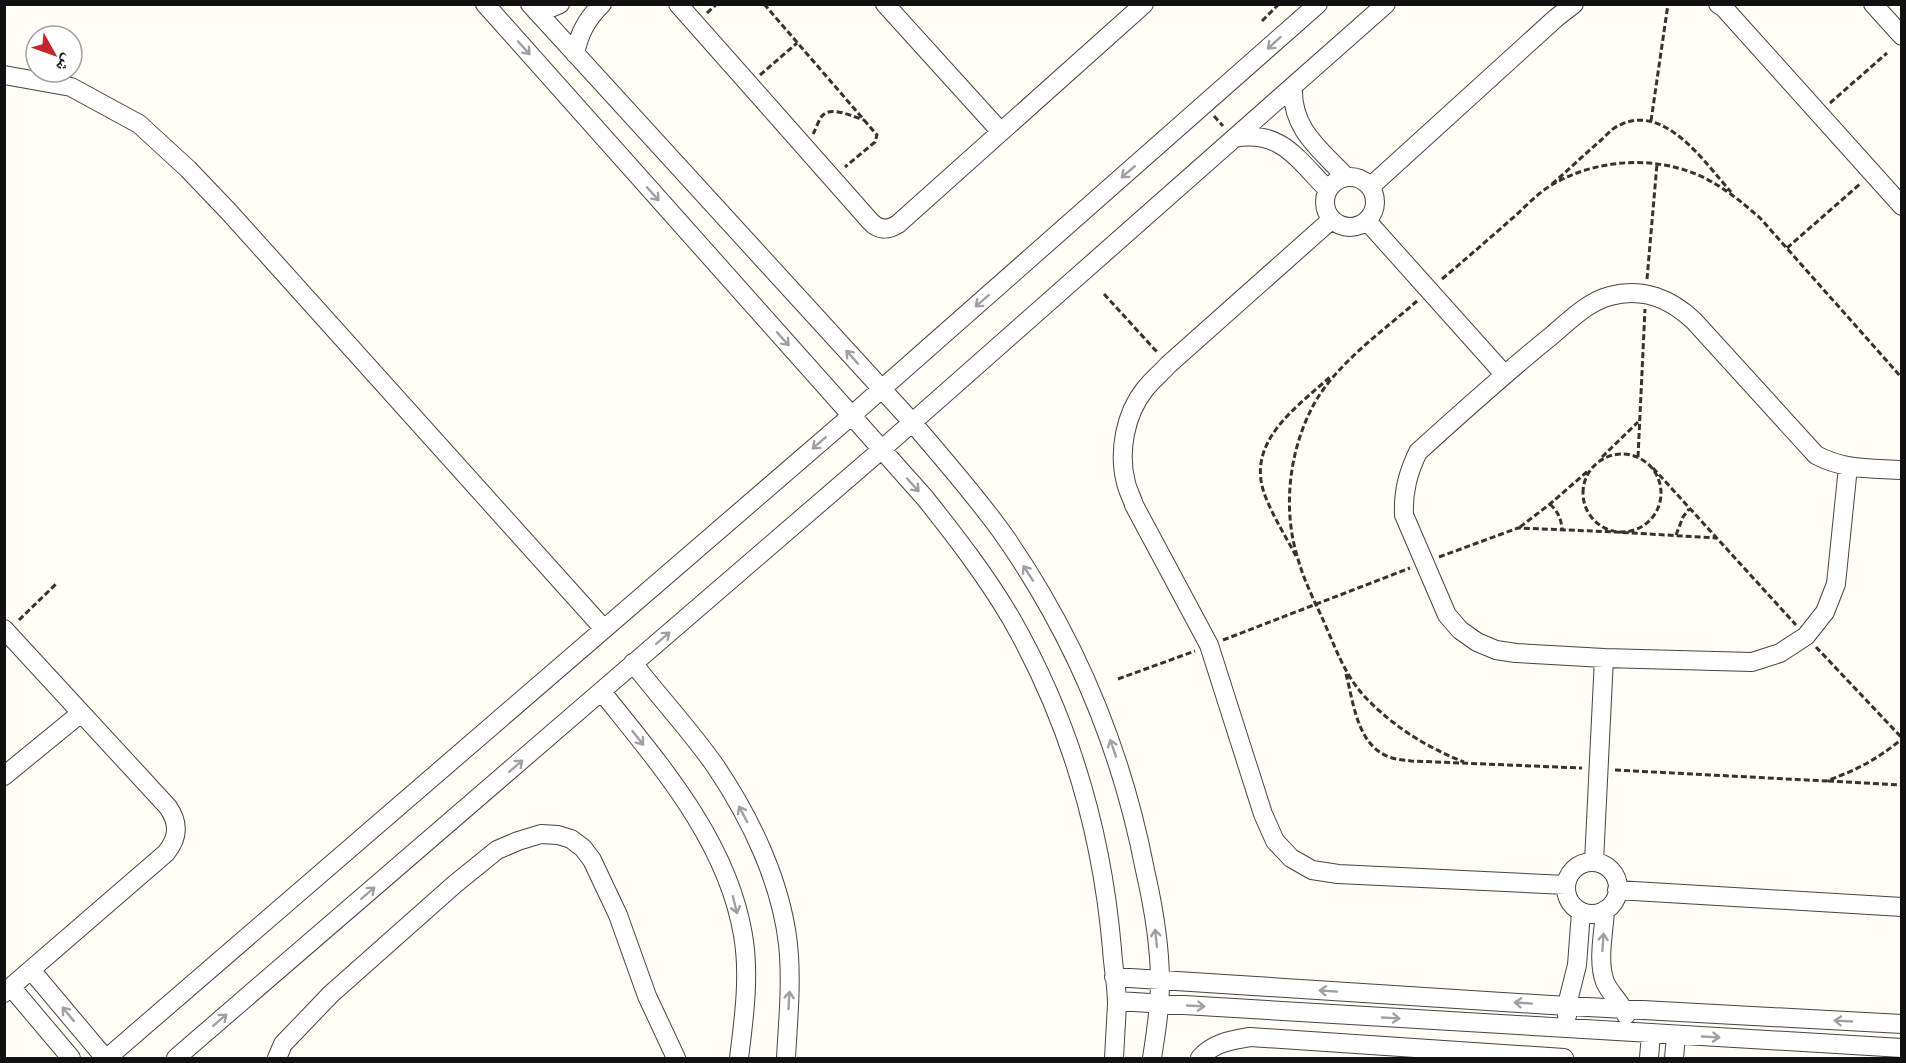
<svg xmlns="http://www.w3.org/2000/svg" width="1906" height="1063" viewBox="0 0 1906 1063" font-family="'Source Serif 4','Noto Naskh Arabic',serif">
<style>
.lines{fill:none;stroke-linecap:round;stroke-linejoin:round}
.street-casing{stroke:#444;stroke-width:20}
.path{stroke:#333;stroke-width:3;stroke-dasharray:6 3;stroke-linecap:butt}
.street{stroke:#fff;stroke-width:18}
.oneway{stroke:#a0a0a0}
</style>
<rect width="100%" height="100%" fill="#fffdf5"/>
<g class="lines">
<defs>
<path id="street" d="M485,4L925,498C956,537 987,577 1012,620C1070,722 1102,833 1112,949C1113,967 1117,986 1117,1004C1116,1022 1115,1040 1114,1058
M530,4L912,422C944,460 978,498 1006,538C1075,638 1122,751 1145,870C1153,905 1160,946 1160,982C1160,1008 1156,1033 1152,1058
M678,4L870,221C878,230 887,231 898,224L1144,4
M885,4L1001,132
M1718,4L1724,8L1902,206
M1873,4L1902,36
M536,11L546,10L560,4
M575,54C579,33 587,19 602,4
M4,75L71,87L139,124L188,169L230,213L604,629
M1293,87C1291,129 1320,149 1346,177
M1234,138C1281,129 1298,160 1328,190
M1325 202a25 25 0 1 1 50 0a25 25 0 1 1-50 0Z
M1370,187L1556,18L1574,4
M1331,220L1168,365C1161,373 1152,380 1145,389C1125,414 1118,452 1126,483C1128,491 1132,498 1134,505L1209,645L1263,814L1275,841L1291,858L1312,870L1338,874L1566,885
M1367,221L1504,374
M1848,467L1836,584L1825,612L1806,636L1780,653L1752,662L1604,658L1516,653L1496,650L1477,642L1460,630L1447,615L1404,515C1403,491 1408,473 1418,452C1461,413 1504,374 1550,337C1568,322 1587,302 1610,296C1642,287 1671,299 1694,321L1816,455C1844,470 1870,468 1902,470
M4,629L168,807C179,823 179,837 166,853L4,993
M633,663C660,698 691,731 716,767C751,819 781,882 788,944C792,982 788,1021 786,1058
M602,692C660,765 727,840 743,935C750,975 744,1018 739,1058
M4,776L81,713
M1594,862L1604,658
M1566 888a26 26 0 1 1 52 0a26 26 0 1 1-52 0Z
M1617,890L1902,907
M1605,910C1604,932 1597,961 1605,982C1610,994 1622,1003 1626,1015
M31,970L105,1058
M1114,977L1551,1005L1902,1024
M11,987L71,1058
M1117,1001L1902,1048
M1567,1016V1005L1577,965L1581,912
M107,1058L851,416L1318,4
M176,1058L881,450L1386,4
M277,1058L283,1044L331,994L455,884L497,850L518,841L541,834L558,835L571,839L583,848L592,860L618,915L647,996L676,1058
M1200,1058C1213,1043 1231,1040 1250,1037L1564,1058
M1649,1058L1651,1034
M1674,1058L1676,1035"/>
</defs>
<use href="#street" class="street-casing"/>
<path class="path" d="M764,4L877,135L875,142L845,167
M707,13L717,4
M1262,21L1279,4
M760,75L797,43
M1830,103L1887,53
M1214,116L1223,126
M1651,121L1668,4
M813,134C816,129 818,121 822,116C831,105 853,117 864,120
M1552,184C1568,170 1584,155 1600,141C1606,136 1611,129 1618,126C1664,101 1705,163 1731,192
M1787,248L1860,184
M1442,279C1467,258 1491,237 1515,216C1526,206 1537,194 1550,186C1597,157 1664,154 1712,182C1730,192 1745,205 1760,218L1902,378
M1647,279L1657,164
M1104,294L1157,352
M1417,301C1382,332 1337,363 1314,404C1289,450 1282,509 1298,559C1304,581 1315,602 1324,622C1336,649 1345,676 1366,698C1394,727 1426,747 1464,762
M1583 493a39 39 0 1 1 78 0a39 39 0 1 1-78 0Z
M1602,457L1638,422
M1638,457L1645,309
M1653,468L1796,625
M1550,504C1558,512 1561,518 1562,529
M1520,527L1550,504L1589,470
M1676,535L1683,517L1689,509
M1296,556C1286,537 1274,518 1266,498C1243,443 1296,408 1331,376
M1439,557L1518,528L1616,532L1716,538
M19,620L56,584
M1223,640L1410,568
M1816,647L1902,738
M1346,674C1354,704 1357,747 1392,758C1398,760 1405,760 1411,761L1582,768
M1118,679L1195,651
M1615,770L1826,781C1857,770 1876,760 1902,739
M1828,781L1902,785"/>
<use href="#street" class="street"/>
</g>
<defs><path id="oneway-shaft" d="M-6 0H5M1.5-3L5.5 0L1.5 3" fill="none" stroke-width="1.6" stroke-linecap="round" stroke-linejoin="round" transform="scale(1.5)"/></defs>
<g class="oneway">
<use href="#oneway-shaft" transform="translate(1274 43) rotate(138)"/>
<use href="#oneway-shaft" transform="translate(524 48) rotate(48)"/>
<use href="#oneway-shaft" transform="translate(1128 172) rotate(139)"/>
<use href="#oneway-shaft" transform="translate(653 194) rotate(48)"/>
<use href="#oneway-shaft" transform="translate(982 301) rotate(139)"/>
<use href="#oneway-shaft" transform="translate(783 339) rotate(48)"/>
<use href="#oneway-shaft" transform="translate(852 357) rotate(-132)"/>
<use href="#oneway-shaft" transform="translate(819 443) rotate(139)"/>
<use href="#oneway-shaft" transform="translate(913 485) rotate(48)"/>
<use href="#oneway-shaft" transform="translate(1028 573) rotate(-123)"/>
<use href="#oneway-shaft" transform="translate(663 638) rotate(-41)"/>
<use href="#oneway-shaft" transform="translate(638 738) rotate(52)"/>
<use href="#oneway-shaft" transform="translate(1113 748) rotate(-109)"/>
<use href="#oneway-shaft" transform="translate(516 766) rotate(-41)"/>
<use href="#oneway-shaft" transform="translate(743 814) rotate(-118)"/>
<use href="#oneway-shaft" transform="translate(368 893) rotate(-41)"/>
<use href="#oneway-shaft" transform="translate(735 905) rotate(76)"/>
<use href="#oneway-shaft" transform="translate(1156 938) rotate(-96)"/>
<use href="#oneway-shaft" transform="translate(1603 942) rotate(-86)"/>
<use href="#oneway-shaft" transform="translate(1328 991) rotate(-176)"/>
<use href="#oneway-shaft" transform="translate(789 1000) rotate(-87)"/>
<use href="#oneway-shaft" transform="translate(1523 1003) rotate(-176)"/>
<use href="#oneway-shaft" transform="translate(1196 1006) rotate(3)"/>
<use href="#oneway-shaft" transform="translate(68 1014) rotate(-130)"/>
<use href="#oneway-shaft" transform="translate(1391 1018) rotate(3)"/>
<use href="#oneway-shaft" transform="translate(220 1020) rotate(-41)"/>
<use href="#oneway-shaft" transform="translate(1843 1021) rotate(-177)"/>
<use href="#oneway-shaft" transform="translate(1711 1037) rotate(3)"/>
</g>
<rect width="1906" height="1063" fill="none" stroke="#111111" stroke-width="12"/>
<g transform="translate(54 54) rotate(130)"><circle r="28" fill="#ffffff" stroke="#a0a0a0" stroke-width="1.5"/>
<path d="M0-4.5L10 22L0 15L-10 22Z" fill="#c4262e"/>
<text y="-9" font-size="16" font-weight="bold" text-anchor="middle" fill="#111111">ش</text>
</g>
</svg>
